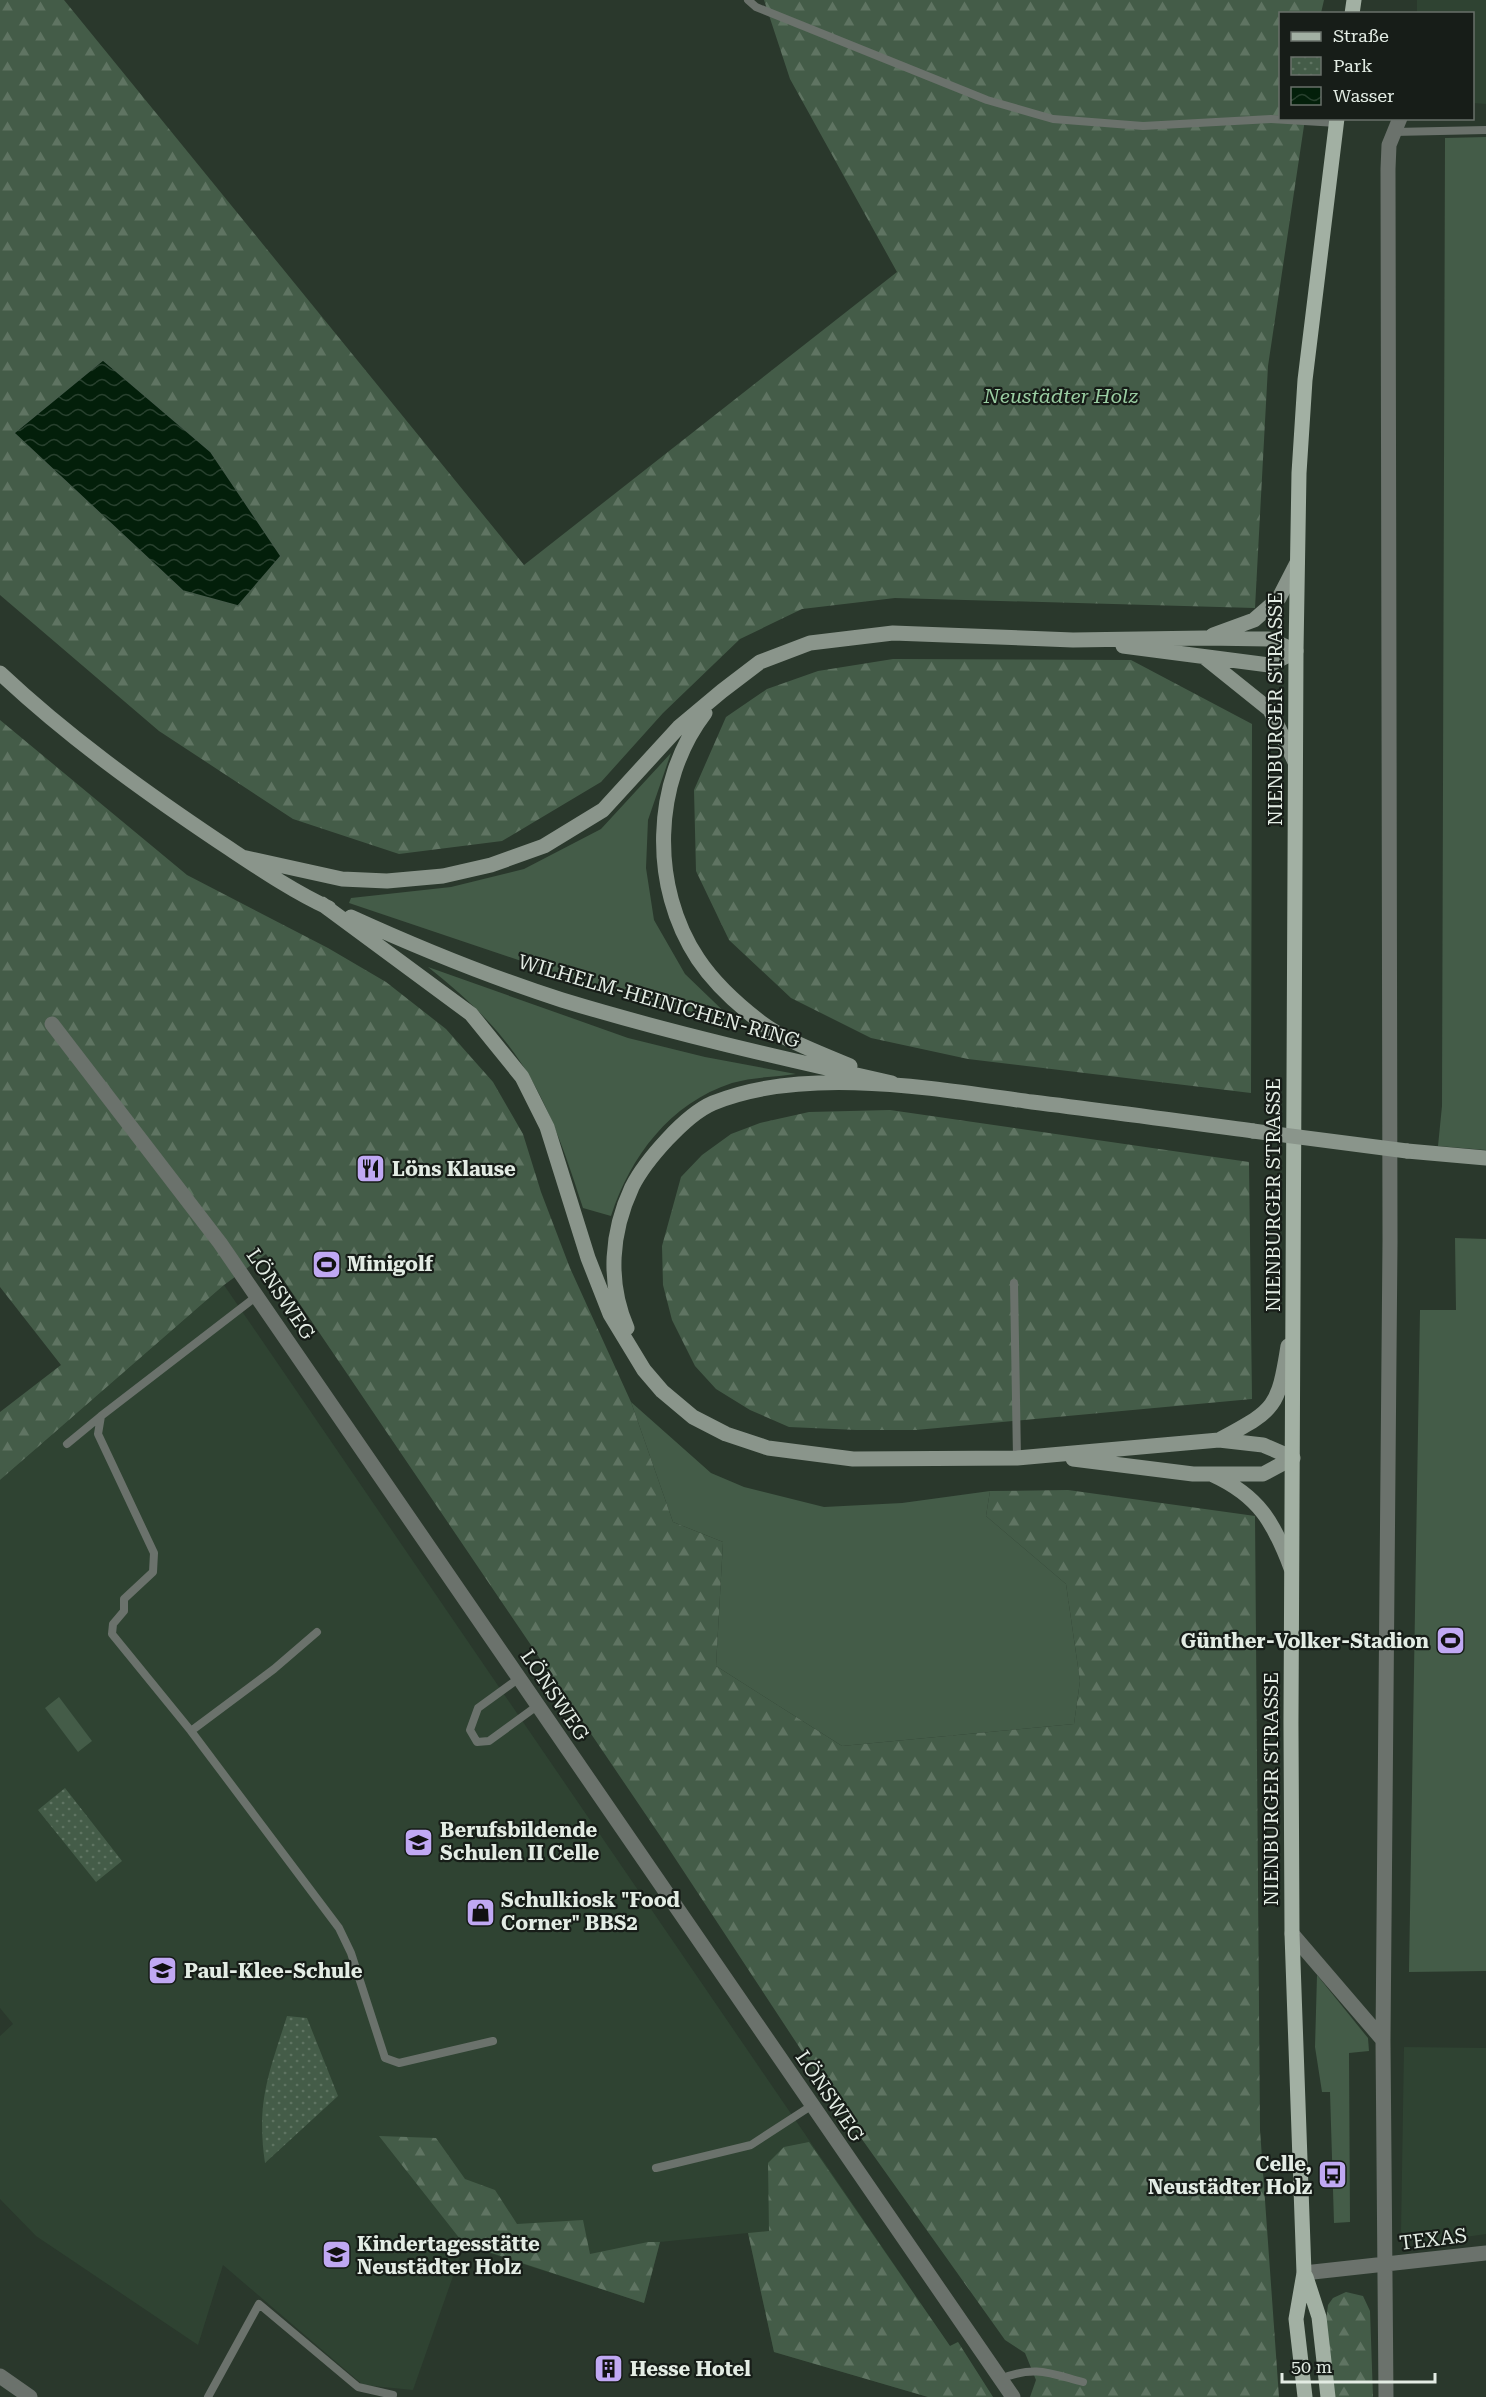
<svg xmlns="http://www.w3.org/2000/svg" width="1486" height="2397" viewBox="0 0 1486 2397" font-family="'Roboto Serif',serif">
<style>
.built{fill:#2f4332}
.grass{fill:#445c48}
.forest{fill:url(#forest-firs);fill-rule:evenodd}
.park{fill:url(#park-dots)}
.water{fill:url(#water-waves);stroke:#465c4b;stroke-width:1.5}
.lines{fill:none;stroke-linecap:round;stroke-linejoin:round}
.lane{stroke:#6b726c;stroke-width:8}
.street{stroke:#6b726c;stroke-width:15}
.secondary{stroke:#8a958b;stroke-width:15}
.primary{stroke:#a2b0a3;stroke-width:15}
.secondary-bridge{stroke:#8a958b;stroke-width:15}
.labels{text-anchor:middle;stroke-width:4.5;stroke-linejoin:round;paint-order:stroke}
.park-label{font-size:20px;font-style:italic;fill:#9acea2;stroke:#171d18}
.street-label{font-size:20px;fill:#e3ece4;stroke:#171d18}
.poi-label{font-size:20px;font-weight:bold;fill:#e3ece4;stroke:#171d18;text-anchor:start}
</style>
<defs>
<pattern id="forest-firs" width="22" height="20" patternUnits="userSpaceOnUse" patternTransform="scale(1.5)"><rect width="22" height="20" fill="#445c48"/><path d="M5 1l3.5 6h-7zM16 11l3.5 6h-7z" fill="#5f7462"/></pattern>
<pattern id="park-dots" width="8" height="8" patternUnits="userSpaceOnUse" patternTransform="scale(1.5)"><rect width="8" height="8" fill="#445c48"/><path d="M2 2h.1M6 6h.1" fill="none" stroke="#5f7462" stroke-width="1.8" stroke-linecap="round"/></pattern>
<pattern id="water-waves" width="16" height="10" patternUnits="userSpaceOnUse" patternTransform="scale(1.5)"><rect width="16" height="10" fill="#031f0a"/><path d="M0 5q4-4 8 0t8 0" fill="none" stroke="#28402e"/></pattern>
</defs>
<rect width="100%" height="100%" fill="#2a382c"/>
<path class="built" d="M1417,0H1486V104L1473,103L1472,14L1417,13Z
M224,1285L950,2346L958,2342L993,2397H928L774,2352L748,2233L660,2242L644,2303L464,2245L413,2390L363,2385L223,2265L198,2345L36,2236L0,2199V2036L13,2024L0,2008V1480Z
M1404,2047L1486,2048V2234L1416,2244L1401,2232Z"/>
<path class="grass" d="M1486,137V1150L1438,1146L1442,1106L1445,138Z
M671,753L648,820L646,868L654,920L685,974L738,1025L563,975L349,903L351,898L451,887L524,869L601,829Z
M428,967L628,1038L705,1057L796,1074C776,1077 752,1077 732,1083C670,1103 630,1157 611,1216L583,1208C547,1095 523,1042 428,967Z
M1455,1238L1486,1239V1971L1409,1972L1420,1310H1456Z
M631,1402L711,1473L744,1487L824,1507L902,1503L990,1491L986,1516L1066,1584L1080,1681L1074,1724L842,1746L716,1666L723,1542L673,1522Z
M59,1697L92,1741L78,1752L45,1708Z
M1317,1975L1368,2038L1369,2051L1349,2053L1350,2222L1334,2223L1330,2092H1322L1315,2047Z"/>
<path class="forest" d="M0,0H64L524,565L897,272L790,79L764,0H1324L1321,13L1280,14V118L1305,119L1268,366L1255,608L895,598L802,609L740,639L663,713L601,782L502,841L399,854L293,819L159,731L0,595ZM103,360L211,452L15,433Z
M893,659L1131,660L1252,724L1251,1093L968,1059L871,1038L791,998L729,940L696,871L694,790L726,717L767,689L818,671Z
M0,720L187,875L328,948L386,982L446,1029L493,1082L523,1134L541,1192L570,1268L631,1402L673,1522L723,1542L716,1666L842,1746L1074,1724L1080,1681L1066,1584L986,1516L990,1491L1068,1490L1255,1516L1260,2130L1279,2397H1030L1036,2380L1025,2353L1005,2340L834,2100L665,1843L266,1254L224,1285L0,1480V1412L61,1365L0,1287Z
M890,1110L1249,1162L1252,1399L916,1430H856L789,1427L750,1410L716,1389L695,1366L672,1320L663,1285L662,1246L681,1177L702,1155L731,1134L760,1123L809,1112Z
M379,2136L436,2138L465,2179L495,2190L517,2224L583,2220L590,2254L648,2242H660L644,2303L464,2244Z
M809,2142L950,2346L958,2342L993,2397H928L774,2352L748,2233L769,2231L768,2163L784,2147Z
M1346,2292L1363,2296L1370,2311L1373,2397H1335L1326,2321L1328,2305L1333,2298Z"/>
<path class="park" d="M65,1788L122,1861L96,1882L38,1810Z
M287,2016L307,2018L338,2096L265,2163C256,2102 269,2073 287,2016Z"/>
<path class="water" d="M103,360L211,452L281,556L238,606L183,591L14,433Z"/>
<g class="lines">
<path class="lane" d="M748,0L756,7L987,100L1053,119L1143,126L1271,119L1337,123
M1394,132L1486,130
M1014,1283L1017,1458
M67,1444L101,1416
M317,1632L274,1669L191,1731L339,1928L351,1953L385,2058L399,2063L493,2041
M518,1679L478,1708L470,1730L477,1742L489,1741L537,1706
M191,1731L112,1634L113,1624L124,1611V1599L153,1572L154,1553L98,1434L101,1416L257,1296
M656,2168L751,2145L811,2106
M1000,2379C1035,2365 1049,2373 1083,2382
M208,2397L259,2304L358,2387L393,2395"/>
<path class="street" d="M52,1024L220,1243L1013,2397
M1292,1934L1383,2040
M1304,2273L1486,2253
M0,2376L30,2397
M1386,2397L1383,2040L1390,1241L1388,169L1389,145L1400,118"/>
<path class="secondary" d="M1213,635L1254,620L1279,598L1297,563
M1123,646L1269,665L1296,651
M1204,657L1270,710L1295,762
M0,673C67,736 142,790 218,841C253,864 290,890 329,908
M705,713C652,782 650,887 698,959C714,983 737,1004 759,1021C785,1041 820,1053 850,1066
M242,857L342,879L387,881L443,876L491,865L544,846L603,810L679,727L722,691L760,662L810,643L893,633L1073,640L1205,638L1269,639L1296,651
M322,904L471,1014L522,1077L547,1127L588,1258L610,1314L644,1370L662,1391L693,1417L726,1434L768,1448L853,1459L1017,1458L1219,1440L1263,1445L1293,1458
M351,917C419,948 490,977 562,1000C670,1033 781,1058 892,1083
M1407,1151L1486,1158
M627,1328C607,1282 611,1232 632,1187C645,1161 685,1115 713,1103C806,1065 936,1089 1032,1102C1106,1111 1179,1121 1253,1131
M1219,1440C1274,1410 1278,1410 1288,1346
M1073,1459L1193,1474H1263L1293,1458
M1213,1475C1259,1496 1274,1523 1291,1568"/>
<path class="primary" d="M1352,14L1354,0
M1306,2277L1319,2317L1328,2397
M1305,2397L1296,2319L1304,2273L1292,1934L1291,1723L1296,651L1299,473L1305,380L1337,118"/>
<path class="secondary-bridge" d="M1253,1131L1407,1151"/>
</g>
<defs>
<symbol id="restaurant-square" viewBox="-11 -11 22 22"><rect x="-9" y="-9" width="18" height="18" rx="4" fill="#c0a8f3" stroke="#171d18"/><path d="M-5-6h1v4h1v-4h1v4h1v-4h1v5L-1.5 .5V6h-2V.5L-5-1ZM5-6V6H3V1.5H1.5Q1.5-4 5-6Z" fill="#111"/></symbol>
<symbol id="stadium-square" viewBox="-11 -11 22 22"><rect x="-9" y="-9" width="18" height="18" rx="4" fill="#c0a8f3" stroke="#171d18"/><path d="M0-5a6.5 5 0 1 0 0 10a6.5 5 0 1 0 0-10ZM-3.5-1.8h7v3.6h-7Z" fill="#111"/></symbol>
<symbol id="school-square" viewBox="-11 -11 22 22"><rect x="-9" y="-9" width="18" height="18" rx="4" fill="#c0a8f3" stroke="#171d18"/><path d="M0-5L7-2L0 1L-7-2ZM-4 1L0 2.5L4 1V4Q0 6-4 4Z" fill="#111"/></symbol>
<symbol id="shop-square" viewBox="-11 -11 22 22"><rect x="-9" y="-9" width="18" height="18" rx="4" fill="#c0a8f3" stroke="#171d18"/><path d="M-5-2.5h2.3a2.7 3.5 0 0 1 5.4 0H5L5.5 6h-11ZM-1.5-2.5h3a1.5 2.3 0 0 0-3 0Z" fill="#111"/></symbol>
<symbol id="bus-square" viewBox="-11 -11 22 22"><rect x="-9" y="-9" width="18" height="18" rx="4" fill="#c0a8f3" stroke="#171d18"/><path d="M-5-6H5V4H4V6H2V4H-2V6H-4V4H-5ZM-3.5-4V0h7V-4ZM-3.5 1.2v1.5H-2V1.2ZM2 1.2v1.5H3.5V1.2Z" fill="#111"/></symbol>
<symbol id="building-square" viewBox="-11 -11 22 22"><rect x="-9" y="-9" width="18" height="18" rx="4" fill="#c0a8f3" stroke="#171d18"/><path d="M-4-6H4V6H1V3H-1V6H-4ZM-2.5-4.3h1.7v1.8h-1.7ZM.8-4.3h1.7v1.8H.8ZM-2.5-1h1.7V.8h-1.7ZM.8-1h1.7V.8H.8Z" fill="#111"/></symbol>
</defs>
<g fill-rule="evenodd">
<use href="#restaurant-square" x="354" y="1152" width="33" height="33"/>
<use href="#stadium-square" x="310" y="1248" width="33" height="33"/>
<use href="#stadium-square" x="1434" y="1624" width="33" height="33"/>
<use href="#school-square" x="402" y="1826" width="33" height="33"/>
<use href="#shop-square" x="464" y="1896" width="33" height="33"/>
<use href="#school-square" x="146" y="1954" width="33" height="33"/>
<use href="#bus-square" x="1316" y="2158" width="33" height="33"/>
<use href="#school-square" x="320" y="2238" width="33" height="33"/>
<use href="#building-square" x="592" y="2352" width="33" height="33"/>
</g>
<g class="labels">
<g class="park-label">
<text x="1061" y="403">Neustädter Holz</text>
</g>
<g class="street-label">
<text transform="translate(1275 709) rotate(-90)" y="7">NIENBURGER STRASSE</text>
<text transform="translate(659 1001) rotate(16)" y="7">WILHELM-HEINICHEN-RING</text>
<text transform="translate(1273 1195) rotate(-90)" y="7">NIENBURGER STRASSE</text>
<text transform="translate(281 1294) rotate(56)" y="7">LÖNSWEG</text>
<text transform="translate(555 1695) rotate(56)" y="7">LÖNSWEG</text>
<text transform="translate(1271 1789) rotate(-90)" y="7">NIENBURGER STRASSE</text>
<text transform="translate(830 2096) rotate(56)" y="7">LÖNSWEG</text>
<text transform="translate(1433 2239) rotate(-7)" y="7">TEXAS</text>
</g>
<g class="poi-label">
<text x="392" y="1176">Löns Klause</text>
<text x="347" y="1271">Minigolf</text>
<text x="1429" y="1648" text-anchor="end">Günther-Volker-Stadion</text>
<text x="440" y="1837">Berufsbildende<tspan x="440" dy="23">Schulen II Celle</tspan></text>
<text x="501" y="1907">Schulkiosk "Food<tspan x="501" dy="23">Corner" BBS2</tspan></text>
<text x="184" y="1978">Paul-Klee-Schule</text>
<text x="1312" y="2171" text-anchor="end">Celle,<tspan x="1312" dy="23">Neustädter Holz</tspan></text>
<text x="357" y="2251">Kindertagesstätte<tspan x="357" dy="23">Neustädter Holz</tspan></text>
<text x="630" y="2376">Hesse Hotel</text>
</g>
</g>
<rect x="1279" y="12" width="195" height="108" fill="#171d18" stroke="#69706a" stroke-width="1.5"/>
<rect x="1291" y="32" width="30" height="9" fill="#a2b0a3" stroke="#69706a" stroke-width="1.5"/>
<text x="1333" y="42" font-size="18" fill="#e3ece4">Straße</text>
<rect x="1291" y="57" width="30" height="18" fill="url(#park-dots)" stroke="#69706a" stroke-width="1.5"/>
<text x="1333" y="72" font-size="18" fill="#e3ece4">Park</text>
<rect x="1291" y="87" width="30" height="18" fill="url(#water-waves)" stroke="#69706a" stroke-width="1.5"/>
<text x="1333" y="102" font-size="18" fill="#e3ece4">Wasser</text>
<path d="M1282 2373v9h153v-9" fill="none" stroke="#e3ece4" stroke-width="3"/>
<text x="1291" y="2373" font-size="18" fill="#e3ece4" stroke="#171d18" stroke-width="4.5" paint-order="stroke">50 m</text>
</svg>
